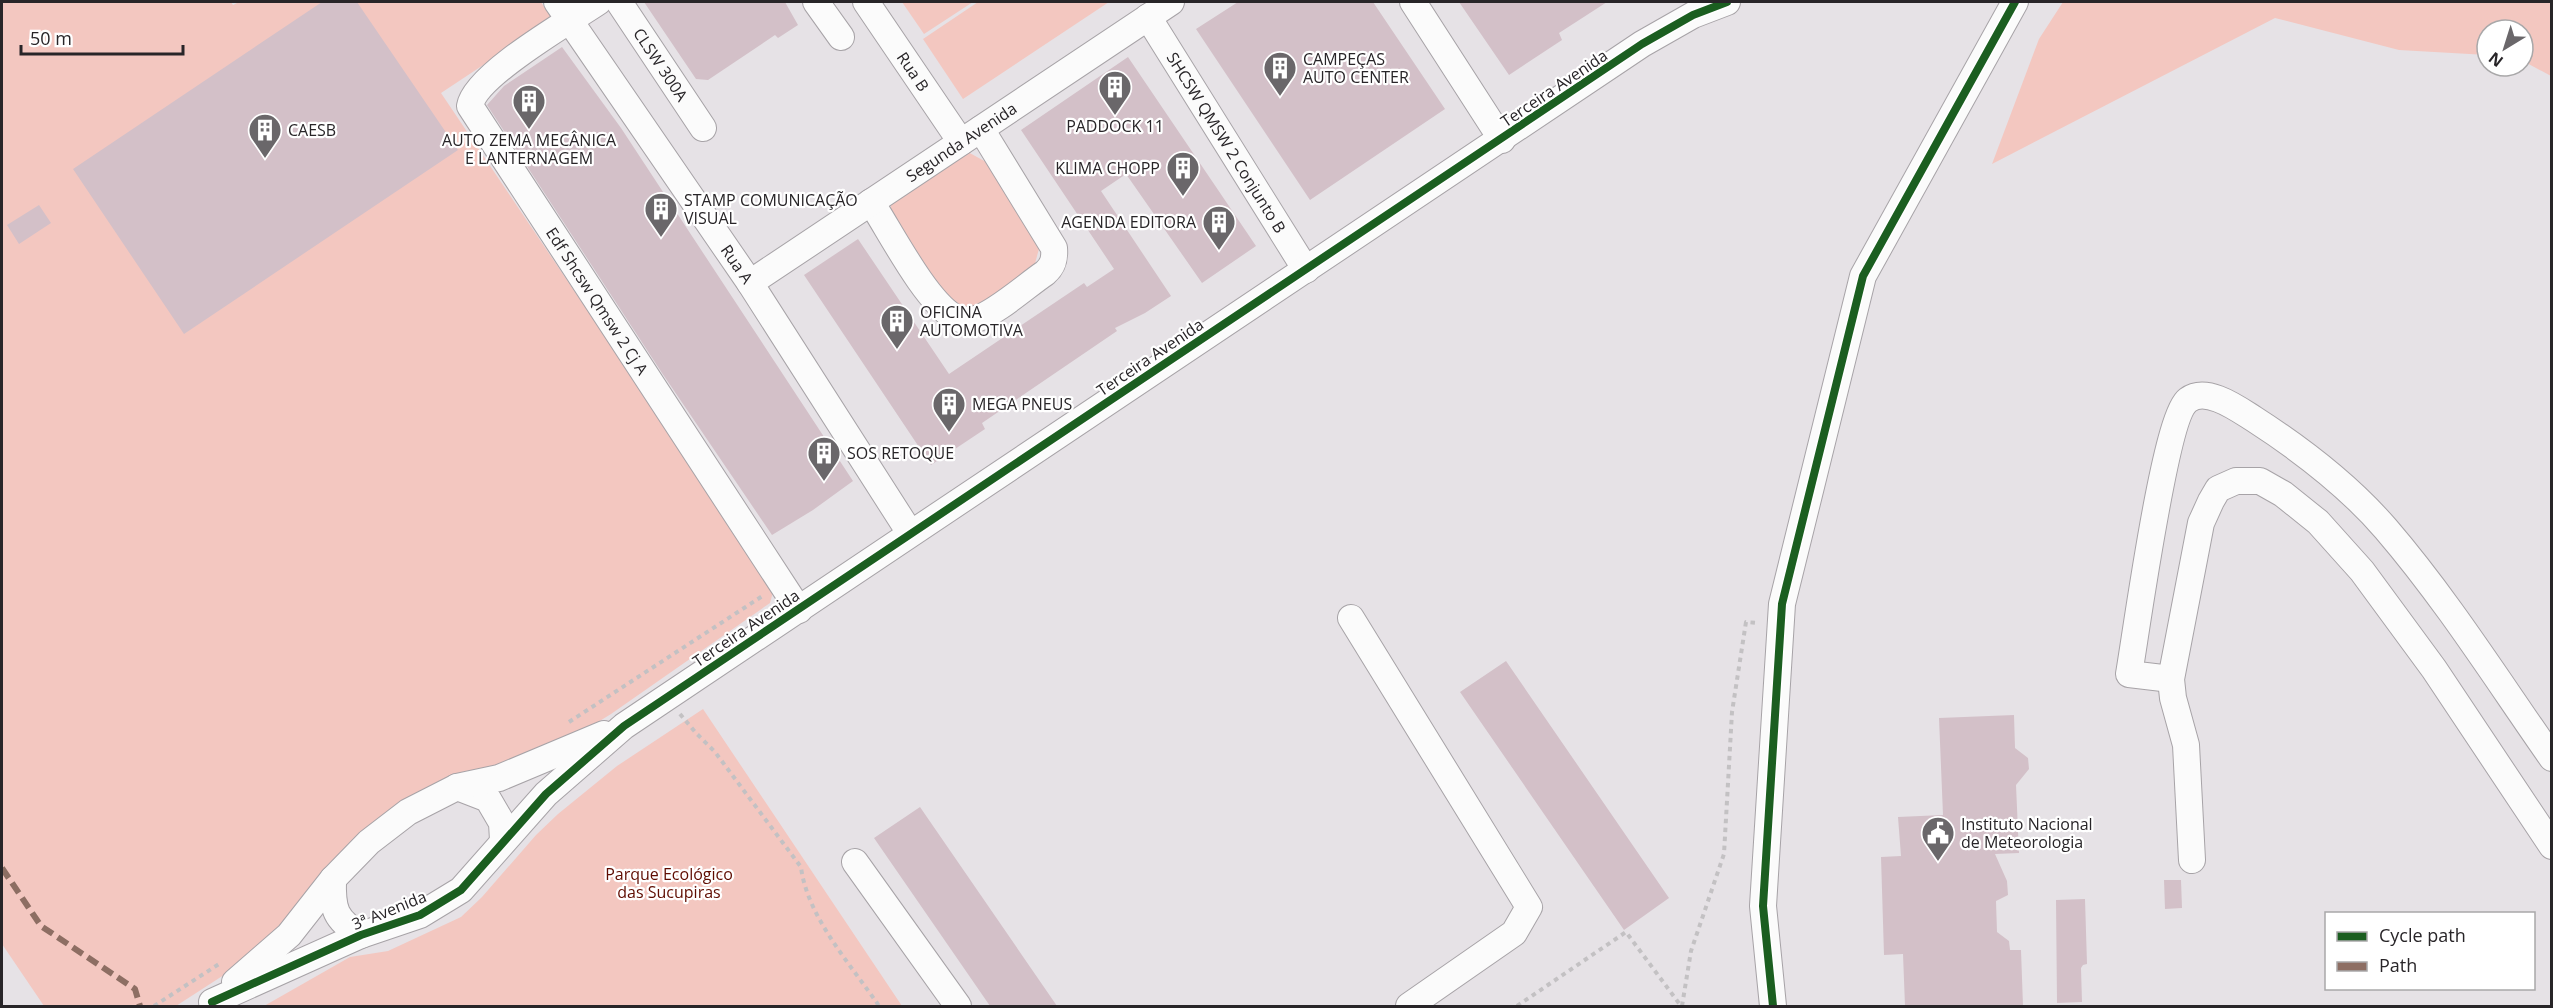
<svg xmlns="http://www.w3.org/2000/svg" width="2553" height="1008" viewBox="0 0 2553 1008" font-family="'Open Sans',sans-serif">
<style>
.green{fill:#f3c7c0}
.building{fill:#d3c0c8}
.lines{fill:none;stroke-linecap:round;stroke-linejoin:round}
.minor-casing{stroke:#a7a3a7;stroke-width:28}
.path{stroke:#c3c1c3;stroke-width:4;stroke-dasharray:4.5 4.5;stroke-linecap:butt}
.minor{stroke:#fbfbfb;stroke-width:26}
.quiet{stroke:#8d6e63;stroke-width:6;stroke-dasharray:12 6;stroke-linecap:butt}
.cycleway-casing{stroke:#fff;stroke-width:11}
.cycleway{stroke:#1b5e20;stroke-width:8}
.labels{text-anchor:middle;stroke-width:4.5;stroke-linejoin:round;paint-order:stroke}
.poi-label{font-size:16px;fill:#282528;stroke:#fff;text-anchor:start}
.street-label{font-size:16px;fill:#282528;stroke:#fff}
.park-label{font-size:16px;fill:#5f0c01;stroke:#fff}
</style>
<rect width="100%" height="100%" fill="#e6e2e6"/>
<path class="green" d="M2,2H231L233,5L239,2H541L550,16L548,22L441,93L758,564L773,592L770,603L611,714L569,740L419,797L289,921L227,973L176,1006H44L2,944Z
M902,2H973L924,34Z
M978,2H1109L963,99L923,39Z
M2063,2H2551V76L2523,61V30H2487V55L2399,50L2275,18L1992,164L2039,39Z
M966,151L988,163L1040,245L1033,271L967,317L945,303L891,218V202Z
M703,709L902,1006H264L350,957L388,951L461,917L482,897L536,835L558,814L617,766Z"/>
<path class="building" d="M322,2H357L458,150L184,334L73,169Z
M644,2H785L798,25L778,38L775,35L708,80L696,79Z
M1238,2H1373L1445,109L1310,200L1196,29Z
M1459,2H1607L1559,33L1562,40L1509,75Z
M562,47L621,128L853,481L813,510L772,535L662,373L487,105L504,86Z
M1128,57L1256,246L1202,283L1126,174L1101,191L1171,296L1145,313L1115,328L1117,331L982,423L985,429L931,465L804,275L858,239L949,374L1084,283L1087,287L1114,269L1021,130Z
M39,205L51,223L19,244L7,225Z
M1506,661L1669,898L1624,930L1460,692Z
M2014,715L2015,748L2028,758L2029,769L2016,785L2019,853L1995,854L2007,881L2008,895L1996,901L1997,932L2009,941L2010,950H2021L2023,1006H1905L1903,954L1884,955L1881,857L1901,856L1898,817L1943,815L1939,718Z
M920,807L1057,1006H990L874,838Z
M2164,880H2181L2182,908L2165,909Z
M2085,899L2087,964L2083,965L2081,968L2082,1002L2057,1003L2056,900Z"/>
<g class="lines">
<defs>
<g id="minor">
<path id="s1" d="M557,2L750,283L910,533"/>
<path id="s2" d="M598,2C570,21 475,75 470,106L799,610"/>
<path id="s3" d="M619,2L703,128"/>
<path d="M816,2L841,37"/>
<path id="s4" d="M866,2L961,142"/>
<path d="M1413,2L1502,140"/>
<path id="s5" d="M1148,17L1306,270"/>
<path d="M871,202C890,231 925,300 954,317C961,320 969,321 976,319C996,313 1027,285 1045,273C1053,266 1055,259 1054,248L981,129"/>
<path id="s6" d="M750,283L1171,2"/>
<path d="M1351,618L1529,907L1514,933L1409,1006"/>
<path d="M2171,679L2129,674C2136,634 2165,417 2188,400C2207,386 2238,409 2254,419C2302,450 2349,486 2386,529C2447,600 2498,681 2552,758"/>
<path d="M457,787L488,799L502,823L503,840"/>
<path d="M2192,860L2186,745L2173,698L2171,679L2201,523L2211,501L2218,489L2236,481H2260L2283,494L2318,522L2362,571L2434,669L2552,846"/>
<path d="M855,862L958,1006"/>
<path d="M333,879C332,909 335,920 361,935"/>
<path d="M235,982L289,935L333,879L369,842L408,812L457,787L499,778L604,734"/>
<path d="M212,1002L361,935L420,915L461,890L546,794L624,726L1642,44L1693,15L1727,2"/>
<path d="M1773,1006L1763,906L1782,604L1863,276L2015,2"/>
</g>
</defs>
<use href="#minor" class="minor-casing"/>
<path class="path" d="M680,714L696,733L715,752L801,867C807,917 852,966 879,1006
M569,722L764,595
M154,1006L219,964
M1517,1006L1626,932L1681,1006
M1682,1006L1691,951L1724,854L1732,712L1746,622L1758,623"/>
<use href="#minor" class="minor"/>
<path class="quiet" d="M2,868L41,926L135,989L140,1006"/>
<defs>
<path id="cycleway" d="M212,1002L361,935L420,915L461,890L546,794L624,726L1642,44L1693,15L1727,2
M1773,1006L1763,906L1782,604L1863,276L2015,2"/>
</defs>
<use href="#cycleway" class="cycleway-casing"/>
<use href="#cycleway" class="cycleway"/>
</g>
<defs>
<symbol id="building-pin" viewBox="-11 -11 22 30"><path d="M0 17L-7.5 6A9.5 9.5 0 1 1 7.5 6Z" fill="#6a676a" stroke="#fff"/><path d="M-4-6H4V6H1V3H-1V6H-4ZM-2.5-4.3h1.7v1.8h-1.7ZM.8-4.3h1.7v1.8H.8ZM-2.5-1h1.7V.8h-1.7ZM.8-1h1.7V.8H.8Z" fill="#fff"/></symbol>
<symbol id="civic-pin" viewBox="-11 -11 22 30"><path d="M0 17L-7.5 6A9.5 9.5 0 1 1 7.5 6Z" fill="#6a676a" stroke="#fff"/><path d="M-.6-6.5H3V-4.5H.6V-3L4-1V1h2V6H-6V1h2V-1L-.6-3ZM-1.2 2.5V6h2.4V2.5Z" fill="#fff"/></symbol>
</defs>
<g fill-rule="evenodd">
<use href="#building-pin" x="1261" y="49" width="38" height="52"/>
<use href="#building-pin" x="1096" y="68" width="38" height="52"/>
<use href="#building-pin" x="510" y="82" width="38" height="52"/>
<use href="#building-pin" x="246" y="111" width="38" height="52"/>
<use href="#building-pin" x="1164" y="149" width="38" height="52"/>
<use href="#building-pin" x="642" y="190" width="38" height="52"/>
<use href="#building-pin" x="1200" y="203" width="38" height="52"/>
<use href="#building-pin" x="878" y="302" width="38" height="52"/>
<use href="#building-pin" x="930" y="385" width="38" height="52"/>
<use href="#building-pin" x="805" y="434" width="38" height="52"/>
<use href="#civic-pin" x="1919" y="814" width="38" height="52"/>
</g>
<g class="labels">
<g class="poi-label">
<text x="1303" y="65">CAMPEÇAS<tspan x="1303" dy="18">AUTO CENTER</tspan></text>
<text x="1115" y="132" text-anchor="middle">PADDOCK 11</text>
<text x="288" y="136">CAESB</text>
<text x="529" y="146" text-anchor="middle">AUTO ZEMA MECÂNICA<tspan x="529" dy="18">E LANTERNAGEM</tspan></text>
<text x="1160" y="174" text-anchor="end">KLIMA CHOPP</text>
<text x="684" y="206">STAMP COMUNICAÇÃO<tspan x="684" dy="18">VISUAL</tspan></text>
<text x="1196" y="228" text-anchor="end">AGENDA EDITORA</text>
<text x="920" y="318">OFICINA<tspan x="920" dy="18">AUTOMOTIVA</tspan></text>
<text x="972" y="410">MEGA PNEUS</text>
<text x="847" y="459">SOS RETOQUE</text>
<text x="1961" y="830">Instituto Nacional<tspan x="1961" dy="18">de Meteorologia</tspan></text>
</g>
<g class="street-label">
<text dy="6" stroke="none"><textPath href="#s3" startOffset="75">CLSW 300A</textPath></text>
<text dy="6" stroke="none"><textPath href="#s4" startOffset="84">Rua B</textPath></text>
<text transform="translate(1554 88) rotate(-34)" y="6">Terceira Avenida</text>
<text dy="6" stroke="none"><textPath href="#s6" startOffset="254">Segunda Avenida</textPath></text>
<text dy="6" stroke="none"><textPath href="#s5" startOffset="148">SHCSW QMSW 2 Conjunto B</textPath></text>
<text dy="6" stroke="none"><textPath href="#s1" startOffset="318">Rua A</textPath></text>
<text dy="6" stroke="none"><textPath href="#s2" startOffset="400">Edf Shcsw Qmsw 2 Cj A</textPath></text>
<text transform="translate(1150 357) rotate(-34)" y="6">Terceira Avenida</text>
<text transform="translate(746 628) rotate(-34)" y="6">Terceira Avenida</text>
<text transform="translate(389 910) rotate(-22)" y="6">3ª Avenida</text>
</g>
<g class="park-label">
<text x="669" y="880">Parque Ecológico<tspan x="669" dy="18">das Sucupiras</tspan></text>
</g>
</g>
<rect width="2553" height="1008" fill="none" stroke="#282528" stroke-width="6"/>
<rect x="2325" y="912" width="210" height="78" fill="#ffffff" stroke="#a9a8a9" stroke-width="1.5"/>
<rect x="2337" y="932" width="30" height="9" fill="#1b5e20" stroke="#a9a8a9" stroke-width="1.5"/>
<text x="2379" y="942" font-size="18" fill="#282528">Cycle path</text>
<rect x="2337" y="962" width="30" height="9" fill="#8d6e63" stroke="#a9a8a9" stroke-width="1.5"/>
<text x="2379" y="972" font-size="18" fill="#282528">Path</text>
<g transform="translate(2505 48) rotate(218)"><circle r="28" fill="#ffffff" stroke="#a9a8a9" stroke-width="1.5"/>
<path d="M0-4.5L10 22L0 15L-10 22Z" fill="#6a676a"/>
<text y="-9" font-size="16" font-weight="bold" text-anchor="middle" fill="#282528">N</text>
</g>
<path d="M21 45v9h162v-9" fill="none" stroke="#282528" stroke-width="3"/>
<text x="30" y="45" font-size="18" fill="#282528" stroke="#ffffff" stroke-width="4.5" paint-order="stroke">50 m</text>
</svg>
